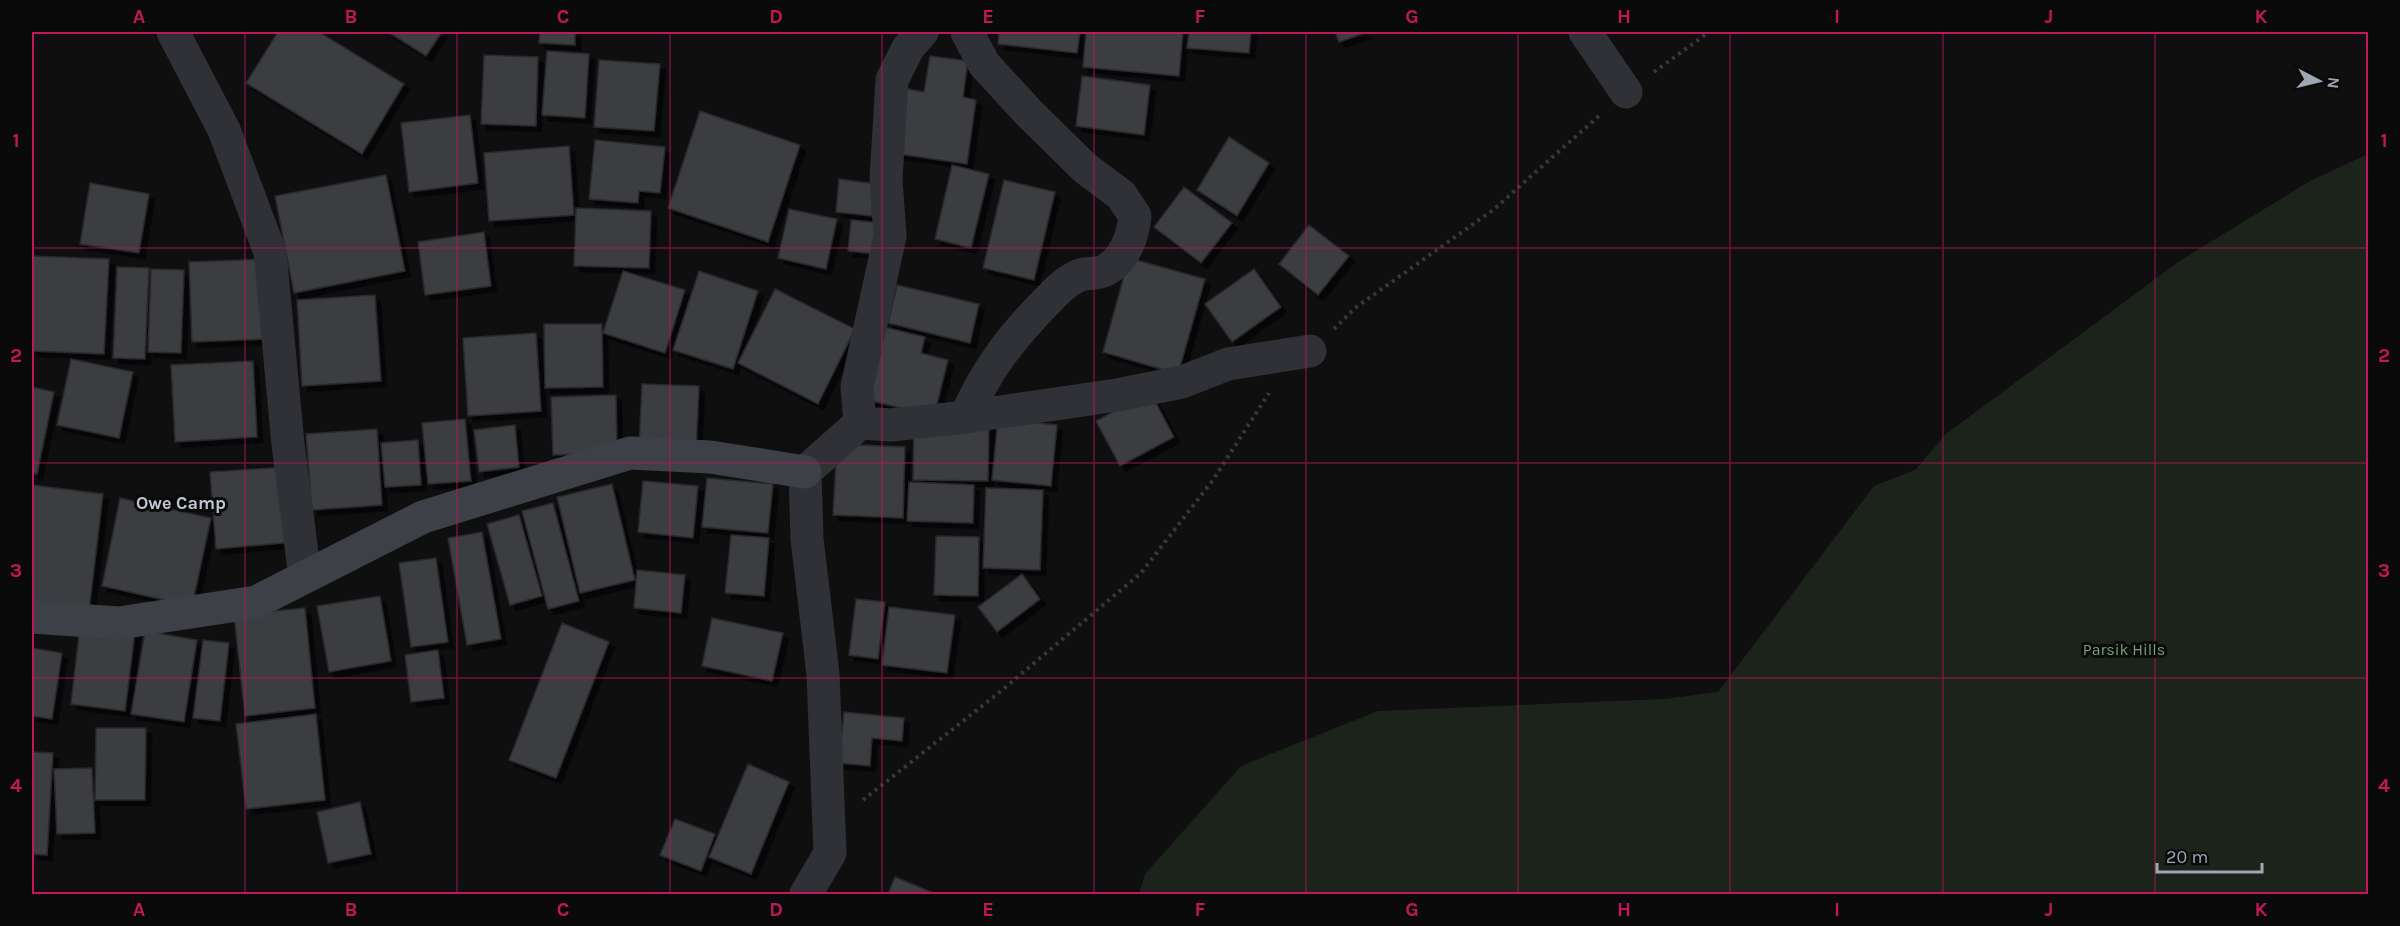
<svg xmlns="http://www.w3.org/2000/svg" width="2400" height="926" viewBox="0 0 2400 926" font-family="Karla,sans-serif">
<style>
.green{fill:#1b231b}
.building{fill:#3b3d41;stroke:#29292d;stroke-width:1.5;filter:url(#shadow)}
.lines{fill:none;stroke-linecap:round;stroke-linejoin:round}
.path{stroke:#35383d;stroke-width:4;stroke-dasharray:3 4.5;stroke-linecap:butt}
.street{stroke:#303136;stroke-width:33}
.secondary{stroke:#3d4046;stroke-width:33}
.grid{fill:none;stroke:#c2185b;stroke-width:1.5;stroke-opacity:0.55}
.labels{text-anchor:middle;stroke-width:6;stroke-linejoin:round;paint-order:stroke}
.park-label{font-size:16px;fill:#75a173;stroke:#0a0a0b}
.neighbourhood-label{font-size:18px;font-weight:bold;fill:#c0c5cf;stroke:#0a0a0b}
.neatline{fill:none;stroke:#c2185b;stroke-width:2}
.grid-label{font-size:20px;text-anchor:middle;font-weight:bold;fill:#c2185b}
</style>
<defs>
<filter id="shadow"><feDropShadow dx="5.5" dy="5.5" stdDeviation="0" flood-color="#0009"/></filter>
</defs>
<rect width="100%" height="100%" fill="#0f0f10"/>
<path class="green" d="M2368,154V894H1139L1145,874L1241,766L1378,711L1664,699L1718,692L1874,486L1915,470L1946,434L2181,260L2310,181Z"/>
<path class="building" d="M278,32H319L404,84L362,154L246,83Z
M388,32H442L426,56Z
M540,32H575V45L539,43Z
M999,32H1080L1077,53L998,44Z
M1086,32H1183L1179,76L1083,67Z
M1189,32H1251L1249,53L1187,48Z
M1335,32H1368L1339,42Z
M547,51L589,54L585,118L542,115Z
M484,55L538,57L536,126L481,124Z
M930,56L968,61L963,97L976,100L967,164L892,153L902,88L924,92Z
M599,60L660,64L654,131L594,127Z
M1082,76L1150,85L1144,135L1076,126Z
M700,111L800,145L768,242L668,208Z
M470,115L478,183L409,192L401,123Z
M1229,137L1269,163L1237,216L1197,190Z
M595,140L665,147L660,193L639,191L638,203L589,199Z
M569,146L574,215L489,221L484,153Z
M952,165L989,174L971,248L935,239Z
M386,175L405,271L294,293L275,196Z
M839,179L876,184L872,216L836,212Z
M1004,180L1055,192L1034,280L983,268Z
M90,183L149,194L139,253L80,244Z
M1184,187L1232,223L1201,263L1154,227Z
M576,208L651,211L649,268L574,266Z
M789,209L837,219L826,269L778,258Z
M851,220L880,223L876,254L848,251Z
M1309,225L1349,256L1318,295L1279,264Z
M484,232L491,286L425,295L418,242Z
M32,256L109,259L104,354L32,351Z
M1129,258L1205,279L1178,374L1103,352Z
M266,259L269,339L192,342L189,262Z
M117,267L149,268L145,359L113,358Z
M151,269L184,270L181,353L148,352Z
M1254,269L1281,307L1232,342L1205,304Z
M623,271L685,290L665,353L603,333Z
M699,271L758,291L733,369L673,350Z
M897,285L979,304L970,343L888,323Z
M775,289L855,329L818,404L738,363Z
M375,295L381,381L302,386L297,300Z
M544,324H602L603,387L545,388Z
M876,325L925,337L921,353L948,360L934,416L859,398Z
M536,333L541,411L468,416L463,338Z
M71,359L133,372L119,438L57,425Z
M253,361L257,437L175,442L171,365Z
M642,384L699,386L696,451L639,448Z
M32,387L54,392L37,474L32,473Z
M1150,392L1174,437L1120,466L1096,421Z
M616,395L617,453L553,455L551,397Z
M465,419L471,481L428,484L422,423Z
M998,419L1057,425L1051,486L992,480Z
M914,423L989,424L988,481L913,480Z
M515,425L519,467L479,472L474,430Z
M377,429L382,505L312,510L306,434Z
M418,440L421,485L385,487L381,443Z
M837,444L905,447L903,518L833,515Z
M287,467L293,542L216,549L210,472Z
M707,478L773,484L768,533L702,527Z
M643,481L698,486L693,538L638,532Z
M909,482L974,485L973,523L907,521Z
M612,484L635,580L580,593L557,497Z
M32,485L103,494L89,611L32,604Z
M986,488L1043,490L1040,570L983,568Z
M120,498L211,518L192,606L102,586Z
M553,503L579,601L548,609L522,511Z
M519,515L542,596L510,605L487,524Z
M482,532L501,639L467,645L448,538Z
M731,535L769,538L764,596L725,593Z
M936,536L979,537L978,596L934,595Z
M436,558L448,642L411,647L399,563Z
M637,570L685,575L681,613L634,608Z
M1022,574L1040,599L997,632L978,607Z
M380,596L391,661L329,672L317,606Z
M856,599L885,602L878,659L849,655Z
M889,607L955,615L947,673L882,665Z
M305,608L315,708L245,716L234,615Z
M712,618L783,633L772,681L702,666Z
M562,623L609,642L556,778L509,760Z
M80,625L135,632L125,711L71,704Z
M145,631L197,640L184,722L131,714Z
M203,640L229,643L220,721L193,718Z
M32,648L62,653L52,719L32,716Z
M438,650L444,698L411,702L405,655Z
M844,712L904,718L902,741L872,738L870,766L839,763Z
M316,714L325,800L246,809L236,724Z
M96,728H146L145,800H95Z
M32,752L53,753L47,855L32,854Z
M748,764L789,782L751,874L709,857Z
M92,768L95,833L57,834L54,769Z
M360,802L371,854L328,863L317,812Z
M675,819L715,834L701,871L660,855Z
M895,877L936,894H888Z"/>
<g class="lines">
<path class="path" d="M1654,72L1709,32
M1334,329L1355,308L1493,210L1601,114
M863,800L1001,691L1141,573L1213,480L1269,393"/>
<path class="street" d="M173,32L224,130L270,252L288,444L305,577
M1585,32L1626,92
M966,417C985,370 1014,334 1050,298C1059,288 1070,278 1083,274C1090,273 1099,274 1106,270C1125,259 1133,236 1135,216L1121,195L1085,168L1029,113L984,64L967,32
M860,423L891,425L966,417L1117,395L1182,382L1228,364L1310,351
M806,894L830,853L823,674L807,539L805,472L860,423L857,387L890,236L886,179L892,80L908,48L922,32"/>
<path class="secondary" d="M32,617L119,623L256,602L423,517L630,453L710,457L805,472"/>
</g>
<path class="grid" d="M245,32V894M457,32V894M670,32V894M882,32V894M1094,32V894M1306,32V894M1518,32V894M1730,32V894M1943,32V894M2155,32V894M32,248H2368M32,463H2368M32,678H2368"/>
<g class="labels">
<g class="park-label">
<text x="2124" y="655">Parsik Hills</text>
</g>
<g class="neighbourhood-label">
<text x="181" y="509">Owe Camp</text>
</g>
</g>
<rect width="2400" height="926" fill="none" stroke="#0a0a0b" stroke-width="66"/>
<g transform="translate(2319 81) rotate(97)" stroke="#0a0a0b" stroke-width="4.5" paint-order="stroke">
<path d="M0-4.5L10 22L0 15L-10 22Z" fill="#9ea7b3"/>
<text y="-9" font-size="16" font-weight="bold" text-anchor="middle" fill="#9ea7b3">N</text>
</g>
<path d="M2157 863v9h105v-9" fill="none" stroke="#9ea7b3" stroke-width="3"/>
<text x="2166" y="863" font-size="18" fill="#9ea7b3" stroke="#0a0a0b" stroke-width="4.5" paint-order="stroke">20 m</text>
<rect x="33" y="33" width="2334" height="860" class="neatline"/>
<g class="grid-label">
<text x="139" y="23">A</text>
<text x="351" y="23">B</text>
<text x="563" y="23">C</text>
<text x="776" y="23">D</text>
<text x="988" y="23">E</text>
<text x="1200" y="23">F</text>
<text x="1412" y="23">G</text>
<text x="1624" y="23">H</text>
<text x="1837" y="23">I</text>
<text x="2049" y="23">J</text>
<text x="2261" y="23">K</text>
<text x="16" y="147">1</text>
<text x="2384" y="147">1</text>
<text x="16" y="362">2</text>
<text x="2384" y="362">2</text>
<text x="16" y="577">3</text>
<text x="2384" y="577">3</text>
<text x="16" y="792">4</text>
<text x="2384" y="792">4</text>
<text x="139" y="916">A</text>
<text x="351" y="916">B</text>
<text x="563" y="916">C</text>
<text x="776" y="916">D</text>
<text x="988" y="916">E</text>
<text x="1200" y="916">F</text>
<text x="1412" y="916">G</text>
<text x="1624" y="916">H</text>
<text x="1837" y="916">I</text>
<text x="2049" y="916">J</text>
<text x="2261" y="916">K</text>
</g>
</svg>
